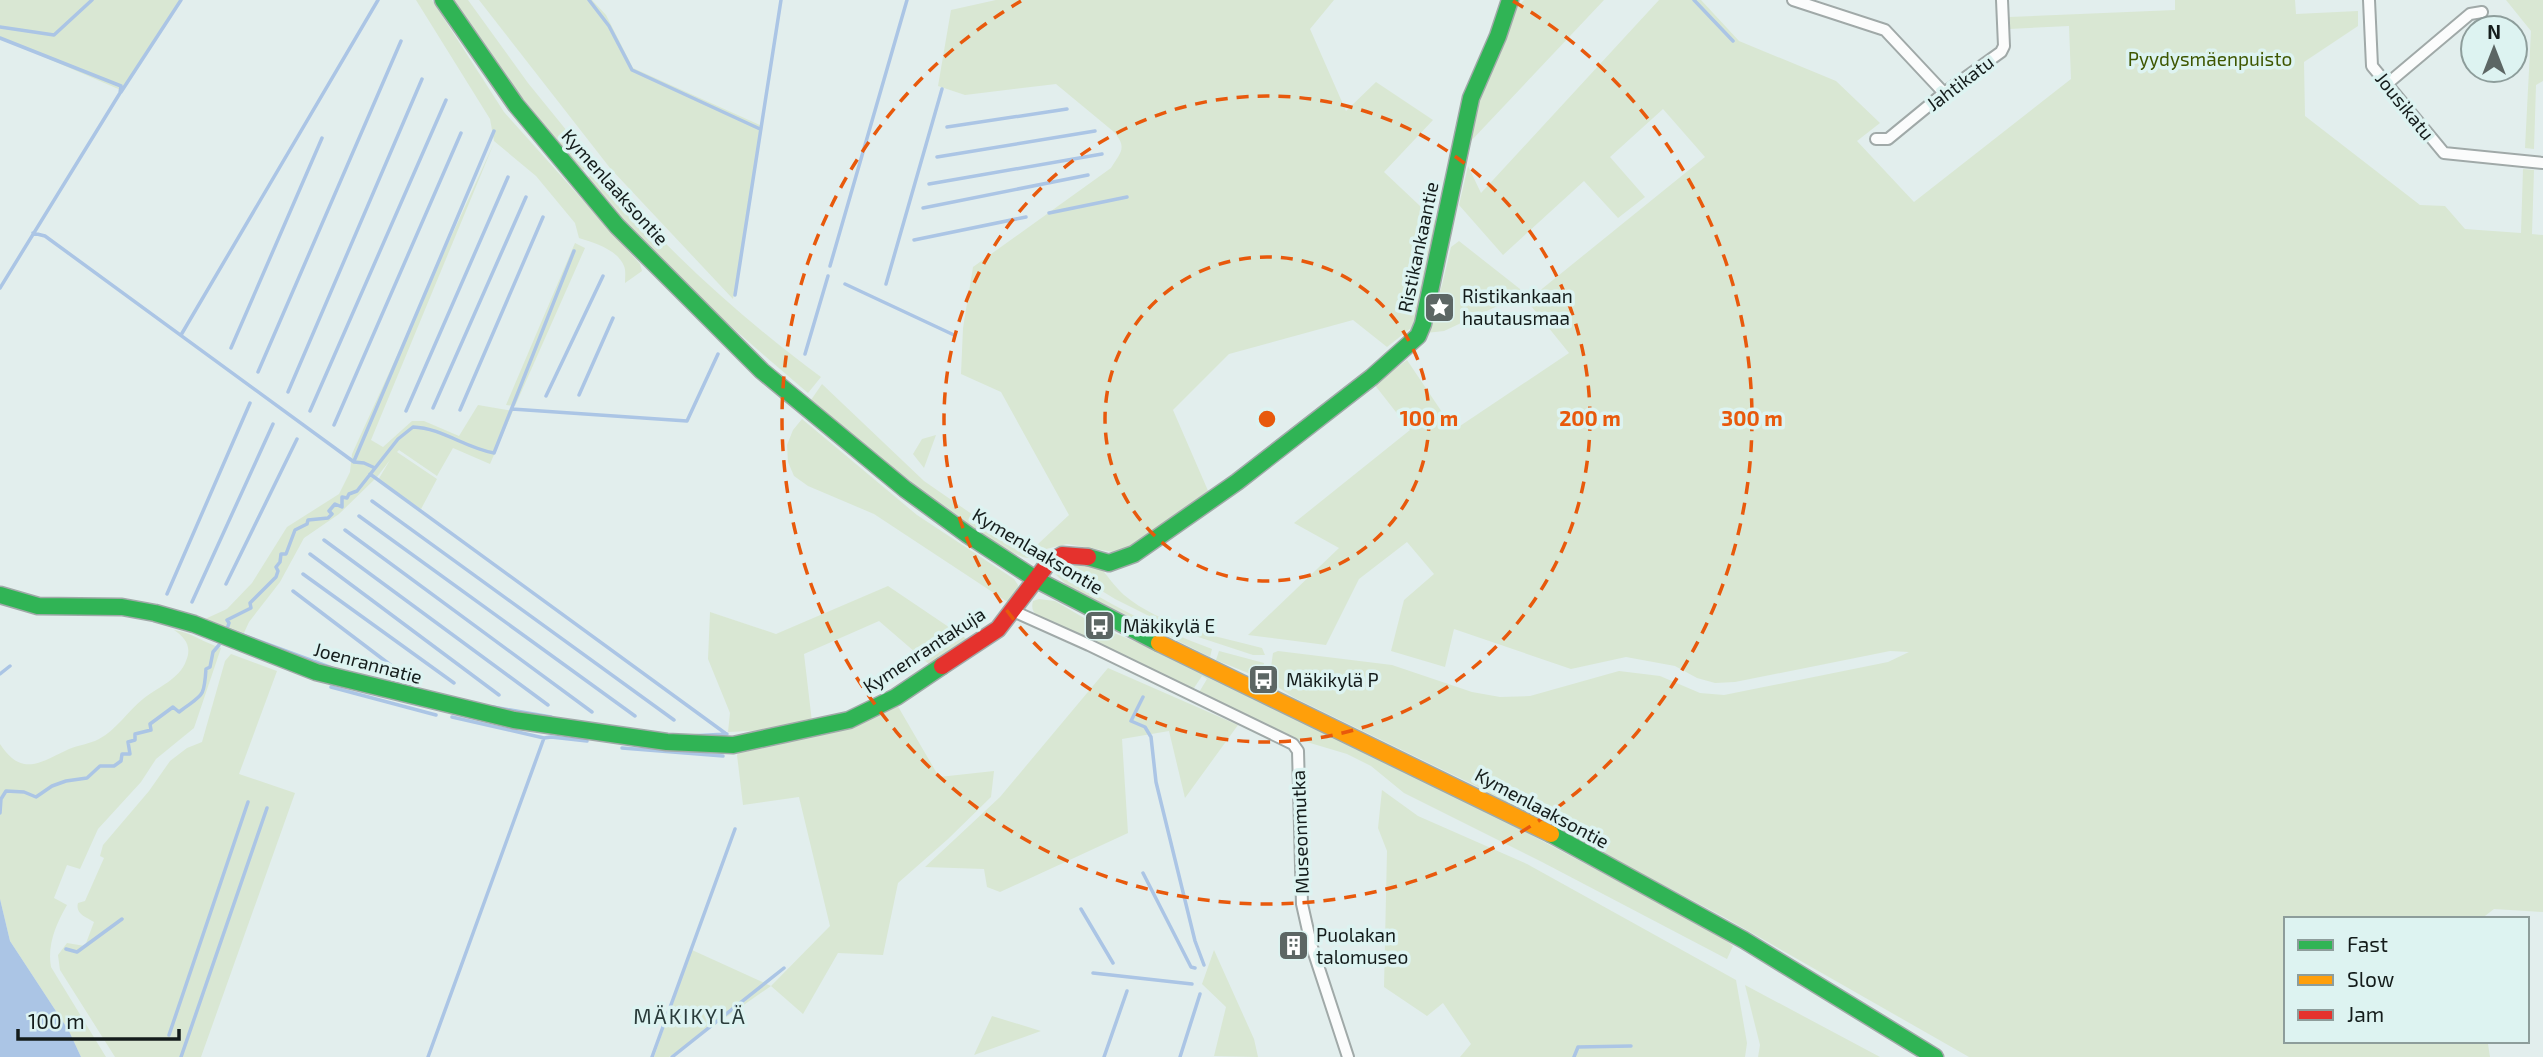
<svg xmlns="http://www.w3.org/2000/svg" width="2543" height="1057" viewBox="0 0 2543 1057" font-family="'Exo 2',sans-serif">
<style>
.green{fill:#d9e7d3}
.water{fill:#abc5e5}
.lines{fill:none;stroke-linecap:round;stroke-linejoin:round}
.stream{stroke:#abc5e5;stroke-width:3.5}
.street-casing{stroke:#a0a9a8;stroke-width:14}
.fast-casing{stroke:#a0a9a8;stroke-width:19}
.slow-casing{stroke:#a0a9a8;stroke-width:19}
.jam-casing{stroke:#a0a9a8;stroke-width:19}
.street{stroke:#fbfcfc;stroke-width:10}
.fast{stroke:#30b455;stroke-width:16}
.slow{stroke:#ff9f0a;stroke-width:16}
.jam{stroke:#e5322d;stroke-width:16}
.ring{fill:none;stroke:#e8590c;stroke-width:3.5;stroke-dasharray:12 9}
.labels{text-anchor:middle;stroke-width:7;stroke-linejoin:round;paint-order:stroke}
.park-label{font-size:19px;fill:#3e5600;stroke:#ddf3f1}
.street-label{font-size:19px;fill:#141c1b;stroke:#ddf3f1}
.poi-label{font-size:19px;fill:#141c1b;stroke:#ddf3f1;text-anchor:start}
.neighbourhood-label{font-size:21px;letter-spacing:2px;fill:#2a3c3b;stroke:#ddf3f1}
.centre{fill:#e8590c;stroke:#ddf3f1;stroke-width:3.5}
.ring-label{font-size:21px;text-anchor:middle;font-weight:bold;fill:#e8590c;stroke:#ddf3f1;stroke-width:7;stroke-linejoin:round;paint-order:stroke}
</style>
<rect width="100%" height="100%" fill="#e2eeed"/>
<path class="green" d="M0,0H181L123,91L0,38Z
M416,0H432L504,112L640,264L642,271L625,283C625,278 626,270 624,266C617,249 594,243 579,238L575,223L536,176L494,141L490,119Z
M454,0H468L528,83L593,163L581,172L510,82Z
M479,0H592L606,15L633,68L762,126L733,299L610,168Z
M996,0H1334L1310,29L1346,111L1376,82L1433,120L1384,172L1437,222L1418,313L1411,328L1387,347L1353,320L1229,354L1173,410L1209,493L1138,544L1113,552L1067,544L1046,549L1037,545L1069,515L1001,392L961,374L963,328L973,267L1111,168C1120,153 1128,148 1114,132L1056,84L965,95L938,86L951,10Z
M1524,0H1604L1470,142L1482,93L1516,9Z
M1659,0H1701L1739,41L1836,81L1880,123L1857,141L1914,202L2071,79L2069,26L2009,29V17L2175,10V0H2295L2296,14L2358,11V26L2304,62L2305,116L2420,205L2445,206L2465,229L2521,233L2523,169L2534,170L2532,234L2543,235V912L2494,909L2481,919H2286V1041H2477L2488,1044L2490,1057H1969L1722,916L1472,784L1293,697L1269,681L1273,653L1278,651L1392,665L1472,692L1500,697L1530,696L1619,671L1660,676L1700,693L1724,695L1888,662L1909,652L1890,651L1735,682L1715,683L1697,678L1675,666L1626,657L1571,669L1454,629L1445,667L1391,651L1404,600L1434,574L1407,542L1359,579L1326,645L1248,635L1339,548L1294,523L1410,430L1374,384L1407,360L1454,430L1569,353L1527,301L1705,157L1663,109L1610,157L1645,197L1618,218L1584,181L1503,255L1459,205L1468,166L1481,193Z
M2506,0H2543V81L2536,85L2534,149L2525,148L2531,31Z
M494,143L371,440L383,447L412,421H424L459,436L478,405L513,411L490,464L453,448L437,476L399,450L397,452L437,479L421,509L378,480L390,460L377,477L339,514L304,538L280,582L249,622L243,635L205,619L227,609L252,583L287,527L339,494L350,472L352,454Z
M597,170C665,248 738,316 821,377L808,393C730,327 652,258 586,179Z
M1459,241L1520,289L1521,295L1444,331L1426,333L1442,285L1451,247Z
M575,243L585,248L515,406L506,405Z
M822,384L924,481L1031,555L1029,558C1003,561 840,425 811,400Z
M802,419L917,515L1014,579L1018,585L1019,596L1013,603L1006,601L874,514L808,486L794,476L788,462L787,445L793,430Z
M936,435L924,468L913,454L922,439Z
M1063,560L1099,566C1107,575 1115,587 1124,595C1161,626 1216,636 1262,648L1265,655H1253L1177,630L1115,599L1063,567L1059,564Z
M1055,569C1104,603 1156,628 1212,649L1210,657L1068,586L1054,573Z
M888,586L968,640L930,665L879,621L804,654L812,722L772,730L728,732L730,713L708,659L710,612L776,634Z
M1039,599L1055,601L1096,625L1088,641L1038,617C1033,612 1031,609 1033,601Z
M1102,628L1168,655L1467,801L1719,935L1733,946L1727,959L1542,862L1404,793L1371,766L1347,754L1280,734L1198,694L1207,679L1202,676L1192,691L1097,644L1095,641Z
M174,630C191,632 204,643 221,648L194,728L156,759L141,782L98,829L80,869L67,865L54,898L67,905C56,924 47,945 51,967L106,1057H81L69,1031L10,941L0,899V744C22,778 41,762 69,749C78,745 90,744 99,739C116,730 128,711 143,699C156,688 180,679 186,661C192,647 186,638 174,630Z
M1219,651L1264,663L1263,671L1258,677L1216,660Z
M231,654L277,671L239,774L295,793L201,1057H115L60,970L58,955L67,943L85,946L94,922C86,917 75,914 78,903L85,901L104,858L100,856L103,845L149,791L170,761L187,748L202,742L225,661Z
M1108,668L1238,725L1185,798L1169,731L1122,739L1128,833L1000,892L987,887L984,869L925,867L1000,797Z
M896,703L939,777L994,771L991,797L948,839L898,883L883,955L838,953L803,1014L771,986L669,1057H654L692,950L771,986L830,926L799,797L743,805L737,755L742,748L857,725Z
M1382,790L1418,816L1527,864L1736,980L1747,1043L1745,1057H1460L1471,1044L1443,1003L1427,1016L1384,987L1387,851L1378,828Z
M1214,950L1254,1039L1258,1057L1214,1056L1226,1007L1202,984Z
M1745,985L1880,1057H1758L1760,1045Z
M992,1016L1041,1031L974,1055Z"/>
<path class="water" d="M0,899L10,941L69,1031L81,1057H0Z"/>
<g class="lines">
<path class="stream" d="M589,0L609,26L632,70L760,129
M1694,0L1733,41
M0,27L54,35L92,0
M0,38L121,86L120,93L0,288
M121,92L181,0
M947,127L1067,109
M937,157L1095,131
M929,184L1102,154
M923,208L1088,175
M1049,213L1127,197
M33,233L45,236L354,462L364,463L375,468
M914,240L1026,217
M830,266L907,0
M845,284L954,335
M886,284L942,89
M735,295L781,0
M181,335L378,0
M231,348L322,138
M805,354L828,276
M258,372L401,41
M288,392L422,79
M579,395L613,318
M546,396L603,276
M433,408L526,197
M512,409L687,421L718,354
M460,410L543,217
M310,411L446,100
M406,411L508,177
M334,425L461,133
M354,461L494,131
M370,474L725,733
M372,501L674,720
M359,516L635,716
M345,530L592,712
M324,540L548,705
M310,554L499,695
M303,574L454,683
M226,584L297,439
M293,591L405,676
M167,594L250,403
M192,602L273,424
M332,668L227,629L229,623L227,620L251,608L250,603L276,577L278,571L276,567L280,562L281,554H286L295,530L307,524L308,520L328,518L332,514L329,511L335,504L342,507V497L347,498L349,494L357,491L398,439L413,427C442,428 465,448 494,453L574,251
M0,674L10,666
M331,687L436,715
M1143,697L1131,721L1145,727L1151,737L1156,782L1195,941L1204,965
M493,707L551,717
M452,717L544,738L551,737L587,741
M690,736L727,734
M622,748L723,756
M0,813L1,799L6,791L24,792L36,797L52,786L66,781L87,778L100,766H114L121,761L122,754H130L128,742L135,740V734L151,730L150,724L173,707L179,712C202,694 204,700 206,669L210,667L213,652L219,645
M1143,873L1191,967L1195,968
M1081,909L1113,963
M66,949L77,952L122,919
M1093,973L1192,984
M169,1035L248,802
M181,1057L267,808
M428,1057L544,738
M652,1057L735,829
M672,1057L784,968
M1104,1057L1127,991
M1180,1057L1200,994
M1574,1057L1578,1047L1631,1046"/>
<defs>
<path id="street" d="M1793,0L1885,30L1944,93
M2369,0L2372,66L2444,153L2543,163
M2387,84L2470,14L2482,12
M1876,139H1888L1944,93L2001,52L2004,46L2002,0
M1013,611L1089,645L1293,744L1298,751L1302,904L1311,944L1348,1057"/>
<path id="fast" d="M443,0L516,105L617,226L762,371L905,489L968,535L1037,580L1159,643
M1088,557L1109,563L1134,554L1237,482L1372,377L1418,336L1423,324L1471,98L1498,36L1510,0
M0,595L38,606L122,607L155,613L194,624L316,672L514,720L667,742L733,745L849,720L896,697L942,666
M1551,834L1744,940L1935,1057"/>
<path id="slow" d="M1159,643L1551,834"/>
<path id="jam" d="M942,666L998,629L1049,562L1062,555L1088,557"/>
</defs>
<use href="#street" class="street-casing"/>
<use href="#fast" class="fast-casing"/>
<use href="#slow" class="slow-casing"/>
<use href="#jam" class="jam-casing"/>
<use href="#street" class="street"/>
<use href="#fast" class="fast"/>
<use href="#slow" class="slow"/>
<use href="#jam" class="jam"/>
</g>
<g class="ring">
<circle cx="1267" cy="419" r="162"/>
<circle cx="1267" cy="419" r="323"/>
<path d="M1513 1A485 485 0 1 1 1021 1"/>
</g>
<defs>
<symbol id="sight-square" viewBox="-11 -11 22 22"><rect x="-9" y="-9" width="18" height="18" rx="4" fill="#5c6664" stroke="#ddf3f1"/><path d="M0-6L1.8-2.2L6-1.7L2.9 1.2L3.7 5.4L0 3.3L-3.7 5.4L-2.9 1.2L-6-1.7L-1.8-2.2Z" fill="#fff"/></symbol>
<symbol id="bus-square" viewBox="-11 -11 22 22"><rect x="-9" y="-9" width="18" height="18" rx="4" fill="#5c6664" stroke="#ddf3f1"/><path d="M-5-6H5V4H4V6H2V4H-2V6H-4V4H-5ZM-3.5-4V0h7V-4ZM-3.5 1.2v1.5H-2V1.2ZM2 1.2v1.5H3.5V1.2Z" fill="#fff"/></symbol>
<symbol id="building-square" viewBox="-11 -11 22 22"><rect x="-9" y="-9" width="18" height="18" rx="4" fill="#5c6664" stroke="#ddf3f1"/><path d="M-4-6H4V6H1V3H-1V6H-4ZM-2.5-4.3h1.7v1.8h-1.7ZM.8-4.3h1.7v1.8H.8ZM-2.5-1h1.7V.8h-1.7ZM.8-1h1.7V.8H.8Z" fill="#fff"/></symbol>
</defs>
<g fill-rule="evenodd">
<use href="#sight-square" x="1422" y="290" width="35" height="35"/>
<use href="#bus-square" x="1082" y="608" width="35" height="35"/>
<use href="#bus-square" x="1246" y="662" width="35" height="35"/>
<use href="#building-square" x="1276" y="928" width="35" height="35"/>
</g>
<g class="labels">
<g class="park-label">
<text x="2210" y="66">Pyydysmäenpuisto</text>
</g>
<g class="street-label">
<text transform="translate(1960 83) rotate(-37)" y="7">Jahtikatu</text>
<text transform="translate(2405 106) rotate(51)" y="7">Jousikatu</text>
<text transform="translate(615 187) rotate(48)" y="7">Kymenlaaksontie</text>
<text transform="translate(1418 247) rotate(-78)" y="7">Ristikankaantie</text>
<text transform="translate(1038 551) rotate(31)" y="7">Kymenlaaksontie</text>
<text transform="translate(924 650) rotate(-33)" y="7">Kymenrantakuja</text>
<text transform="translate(368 663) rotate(15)" y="7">Joenrannatie</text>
<text transform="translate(1542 808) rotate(28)" y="7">Kymenlaaksontie</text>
<text transform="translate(1300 832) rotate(-92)" y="7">Museonmutka</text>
</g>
<g class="poi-label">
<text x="1462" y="303">Ristikankaan<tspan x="1462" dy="22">hautausmaa</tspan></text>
<text x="1123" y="633">Mäkikylä E</text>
<text x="1286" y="687">Mäkikylä P</text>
<text x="1316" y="942">Puolakan<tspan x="1316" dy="22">talomuseo</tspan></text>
</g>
<g class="neighbourhood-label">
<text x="690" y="1024">MÄKIKYLÄ</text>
</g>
</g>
<circle cx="1267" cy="419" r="10" class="centre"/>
<g class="ring-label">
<text x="1429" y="426">100 m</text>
<text x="1590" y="426">200 m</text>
<text x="1752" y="426">300 m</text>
</g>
<rect x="2284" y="917" width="245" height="126" fill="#ddf3f1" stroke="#8d9d9b" stroke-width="2"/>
<rect x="2298" y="940" width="35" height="10" fill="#30b455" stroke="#8d9d9b" stroke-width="2"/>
<text x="2347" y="952" font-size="21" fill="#141c1b">Fast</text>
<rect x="2298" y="975" width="35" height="10" fill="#ff9f0a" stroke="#8d9d9b" stroke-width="2"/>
<text x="2347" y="987" font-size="21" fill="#141c1b">Slow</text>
<rect x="2298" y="1010" width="35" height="10" fill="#e5322d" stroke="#8d9d9b" stroke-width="2"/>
<text x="2347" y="1022" font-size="21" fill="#141c1b">Jam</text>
<g transform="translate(2494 49)"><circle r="33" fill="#ddf3f1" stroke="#8d9d9b" stroke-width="2"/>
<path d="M0-5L12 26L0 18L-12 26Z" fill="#5c6664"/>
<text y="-10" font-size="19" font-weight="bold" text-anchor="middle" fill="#141c1b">N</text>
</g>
<path d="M18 1029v10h161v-10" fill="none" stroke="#141c1b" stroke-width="3.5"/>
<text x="28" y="1029" font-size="21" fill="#141c1b" stroke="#ddf3f1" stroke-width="5" paint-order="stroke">100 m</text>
</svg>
